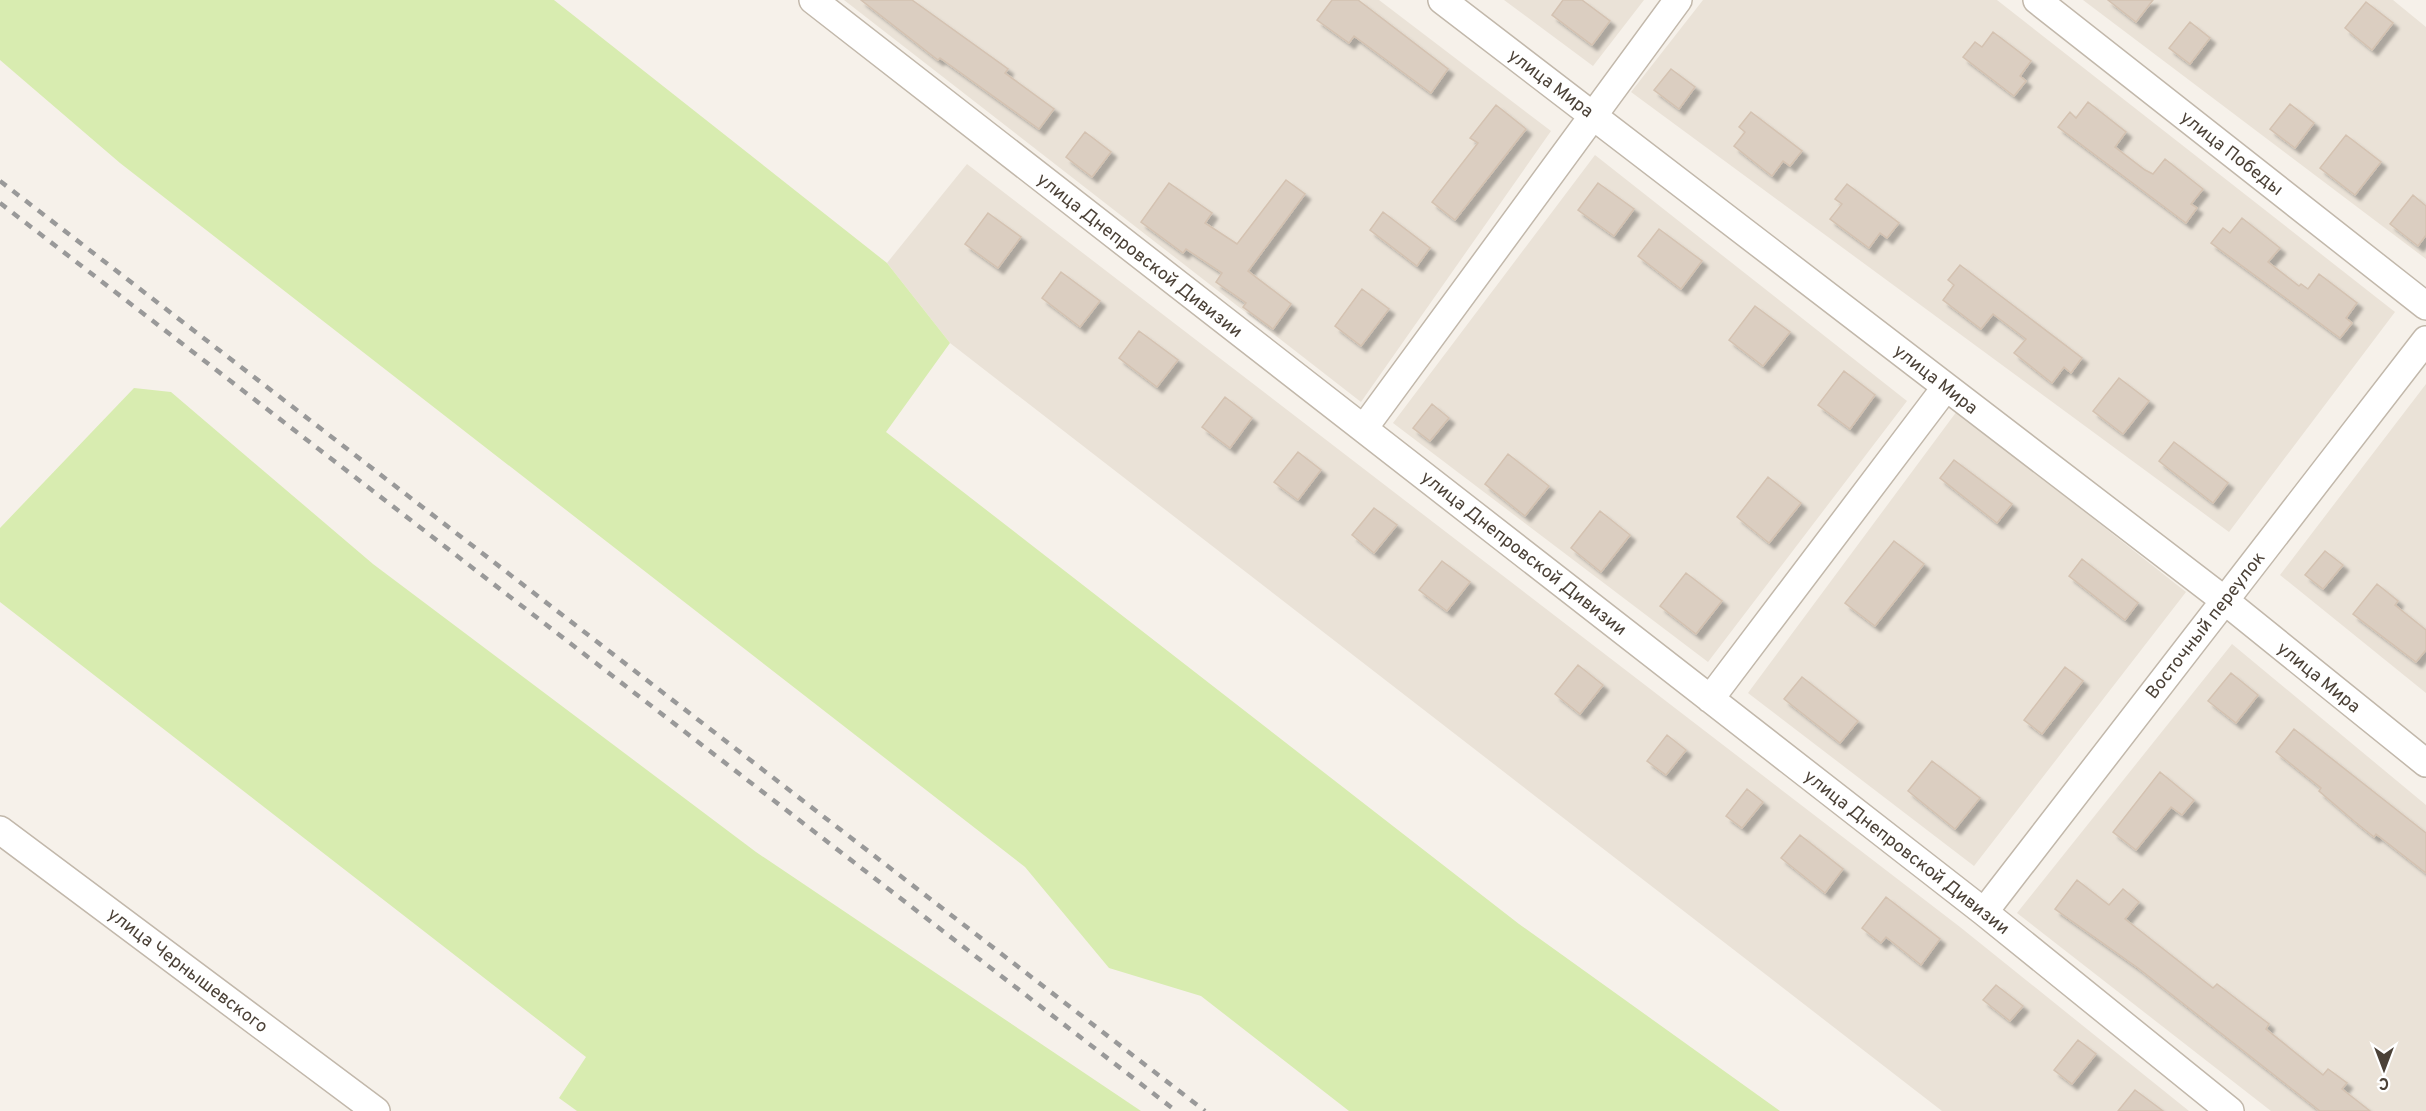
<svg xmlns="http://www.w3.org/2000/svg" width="2426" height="1111" viewBox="0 0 2426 1111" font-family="Overpass,sans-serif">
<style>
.residential{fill:#eae2d7}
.green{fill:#d8ecb0}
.building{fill:#dbcec1;stroke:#d4c2b1;stroke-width:1.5;filter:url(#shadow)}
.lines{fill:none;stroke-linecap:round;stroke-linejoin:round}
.minor-casing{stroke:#c2b8ab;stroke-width:30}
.minor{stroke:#fff;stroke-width:27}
.rail{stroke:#999;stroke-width:4.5;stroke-dasharray:8 8;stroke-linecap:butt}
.labels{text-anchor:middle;stroke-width:6;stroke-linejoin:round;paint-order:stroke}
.street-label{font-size:18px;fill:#4b4137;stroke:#fff}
</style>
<defs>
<filter id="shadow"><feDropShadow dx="5.5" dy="5.5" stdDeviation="1.5" flood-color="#0004"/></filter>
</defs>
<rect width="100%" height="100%" fill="#f6f1ea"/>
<path class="residential" d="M844,0H1379L1551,131L1361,402Z
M1504,0H1644L1593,66Z
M1703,0H1997L2395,312L2229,532L1631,92Z
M2083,0H2393L2426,27V259Z
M1595,155L1907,401L1708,662L1393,423Z
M967,164L1960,927L2189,1111H1942L950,343L887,263Z
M2426,384V693L2280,575Z
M1957,411L2186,592L1974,866L1748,693Z
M2232,644L2426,805V1111H2271L2017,913Z"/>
<path class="green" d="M0,0H554L887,263L950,343L886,432L1519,924L1780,1111H1349L1201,996L1109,968L1025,867L120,163L0,60Z
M134,388L171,392L373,564L756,852L1141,1111H577L559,1098L586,1057L0,602V528Z"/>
<path class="building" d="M861,0H912L1008,69L1005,73L1054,109L1039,129L940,58L938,60Z
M1332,0H1358L1448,69L1431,93L1354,36L1349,43L1317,20Z
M1563,0H1582L1610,21L1592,45L1552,15Z
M2108,0H2153L2136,22Z
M2366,2L2393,23L2372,50L2345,28Z
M2190,22L2210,38L2190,64L2169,48Z
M1993,32L2031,61L2020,76L2026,81L2014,96L1963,57L1975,42L1982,47Z
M1671,69L1695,87L1679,109L1654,90Z
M2088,102L2126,132L2115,147L2145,170L2153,174L2165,159L2203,189L2191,204L2197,208L2186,223L2058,127L2070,112L2076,118Z
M2290,104L2314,123L2295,148L2270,129Z
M1496,105L1526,129L1455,220L1432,202L1478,143L1470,138Z
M1751,112L1802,151L1790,166L1783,161L1772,176L1734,146L1745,132L1739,127Z
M1085,132L1111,152L1092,177L1066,157Z
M2346,135L2381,162L2355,195L2320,168Z
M1286,180L1305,194L1248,271L1291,304L1273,329L1243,307L1246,303L1216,282L1222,273L1186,249L1183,253L1141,222L1169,183L1212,213L1205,223L1237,244Z
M1598,183L1634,209L1614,236L1578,210Z
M1847,184L1899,223L1887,238L1880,233L1869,248L1830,219L1842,204L1835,199Z
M2413,195L2426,206V235L2418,246L2390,224Z
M1383,212L1430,248L1417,266L1370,230Z
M988,213L1021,237L998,268L965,244Z
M2242,218L2280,248L2268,262L2299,286L2301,284L2308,289L2319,274L2357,303L2346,318L2352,323L2340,338L2211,243L2223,228L2230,233Z
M1659,229L1702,261L1681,289L1638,256Z
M1960,265L2082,358L2071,373L2064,367L2052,383L2014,353L2026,339L1993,314L1981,329L1943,300L1954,285L1948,280Z
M1061,272L1100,301L1080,327L1042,298Z
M1362,289L1389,309L1361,346L1335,326Z
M1755,306L1790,332L1763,366L1729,340Z
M1139,331L1178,360L1157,387L1119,358Z
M1844,371L1875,395L1850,429L1818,405Z
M2119,378L2149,401L2123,434L2093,411Z
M1225,397L1252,418L1230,448L1202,427Z
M1432,404L1449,418L1430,441L1413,428Z
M2174,442L2228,483L2213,503L2159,461Z
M1298,452L1321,470L1298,500L1274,482Z
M1508,454L1549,486L1525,516L1485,484Z
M1954,460L2012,504L1997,523L1940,478Z
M1768,477L1801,503L1769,543L1737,517Z
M1374,508L1397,525L1374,553L1352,535Z
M1600,511L1630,535L1601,572L1571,548Z
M1894,541L1924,564L1875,626L1845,603Z
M2325,551L2343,565L2323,589L2305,575Z
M2082,559L2138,603L2125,620L2069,576Z
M1442,561L1470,582L1447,611L1419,590Z
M1686,573L1722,601L1696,634L1660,606Z
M2377,584L2398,601L2395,605L2426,630V650L2416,662L2353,614Z
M1578,665L1603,685L1580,714L1555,694Z
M2065,667L2083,681L2042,734L2024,720Z
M2231,673L2258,695L2236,723L2208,701Z
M1802,677L1858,721L1840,743L1784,699Z
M2294,729L2426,833V873L2376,834L2374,837L2354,821L2319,791L2321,788L2276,752Z
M1667,735L1686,750L1666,775L1647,761Z
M1932,761L1980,798L1955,829L1908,791Z
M2160,772L2194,800L2182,815L2171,807L2136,850L2113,832Z
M1747,789L1763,802L1742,828L1726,816Z
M1800,835L1843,869L1825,893L1781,858Z
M2077,880L2109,905L2123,889L2139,902L2125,919L2213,988L2217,984L2252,1011L2269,1024L2266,1029L2323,1075L2328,1069L2347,1083L2342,1089L2370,1111H2320L2138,968L2055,909Z
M1886,897L1940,939L1921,965L1886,937L1881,943L1862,928Z
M1996,985L2023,1006L2010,1021L1983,1000Z
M2078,1040L2096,1054L2072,1084L2054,1070Z
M2135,1090L2163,1111H2118Z"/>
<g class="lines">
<defs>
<path id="minor" d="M813,0L1984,912L2230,1111
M1442,0L2224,600L2426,763
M2037,0L2426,306
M1364,428L1678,0
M1710,699L1946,387
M0,830L376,1111
M1984,912L2426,340"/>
</defs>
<use href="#minor" class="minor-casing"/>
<use href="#minor" class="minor"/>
<path class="rail" d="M0,181L1205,1111
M0,203L1176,1111"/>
</g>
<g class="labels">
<g class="street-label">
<text transform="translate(1551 83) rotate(37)" y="6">улица Мира</text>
<text transform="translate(2232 153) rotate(38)" y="6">улица Победы</text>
<text transform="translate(1140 255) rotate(38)" y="6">улица Днепровской Дивизии</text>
<text transform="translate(1936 379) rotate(38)" y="6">улица Мира</text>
<text transform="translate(1524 553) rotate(38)" y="6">улица Днепровской Дивизии</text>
<text transform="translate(2205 625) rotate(-52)" y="6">Восточный переулок</text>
<text transform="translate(2319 677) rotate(39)" y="6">улица Мира</text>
<text transform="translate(1907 852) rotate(38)" y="6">улица Днепровской Дивизии</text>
<text transform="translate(188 970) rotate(37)" y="6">улица Чернышевского</text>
</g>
</g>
<g transform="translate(2384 1069) rotate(180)" stroke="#ffffff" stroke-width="4.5" paint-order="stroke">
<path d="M0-4.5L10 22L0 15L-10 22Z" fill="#4b4137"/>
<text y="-9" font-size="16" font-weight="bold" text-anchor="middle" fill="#4b4137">С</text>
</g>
</svg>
